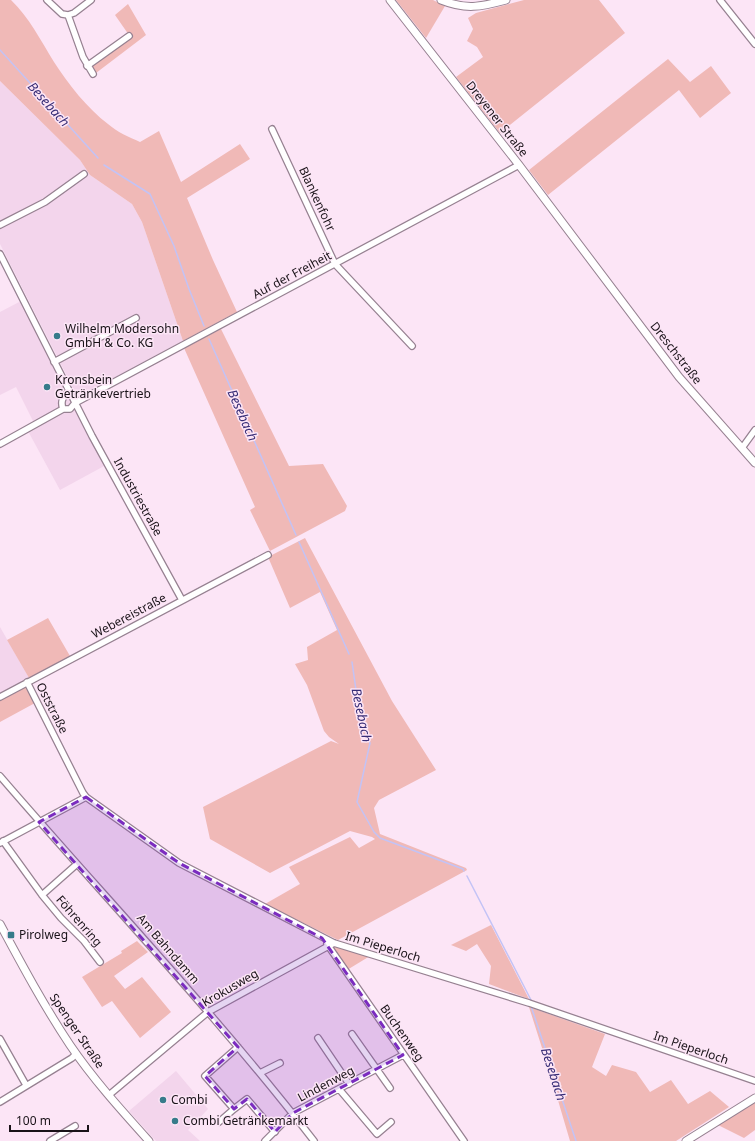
<svg xmlns="http://www.w3.org/2000/svg" width="755" height="1141" viewBox="0 0 755 1141" font-family="'Noto Sans',sans-serif">
<style>
.built{fill:#f3d5ec}
.green{fill:#f0b9b7}
.lines{fill:none;stroke-linecap:round;stroke-linejoin:round}
.stream{stroke:#c3c3f6;stroke-width:1.5}
.street-casing{stroke:#968191;stroke-width:8}
.secondary-casing{stroke:#968191;stroke-width:9}
.street{stroke:#fff;stroke-width:5.5}
.secondary{stroke:#fff;stroke-width:7}
.marked{fill:#7b2cbf;fill-opacity:0.2;stroke:#7b2cbf;stroke-width:3;stroke-dasharray:8 5;stroke-linejoin:round}
.poi-dot{fill:#367b8a;stroke:#fce5f6;stroke-width:1.5}
.labels{text-anchor:middle;stroke-width:3;stroke-linejoin:round;paint-order:stroke}
.street-label{font-size:12px;fill:#191218;stroke:#fce5f6}
.poi-label{font-size:12px;fill:#191218;stroke:#fce5f6;text-anchor:start}
.water-label{font-size:13px;font-style:italic;fill:#382d76;stroke:#fce5f6}
</style>
<rect width="100%" height="100%" fill="#fce5f6"/>
<path class="built" d="M0,81L80,160L90,175L132,204L142,222L183,341L82,395L75,392L0,244Z
M21,301L106,465L60,490L28,431L34,423L16,387L0,395V312Z
M0,627L29,678L0,694Z
M176,1071L208,1109L188,1130L200,1141H156L129,1111Z"/>
<path class="green" d="M0,0H11C29,17 41,41 54,62C68,84 88,109 108,124C117,132 129,137 140,142L159,131L181,182L240,144L250,159L187,198L213,260L237,312L183,341L142,222L132,204L90,175L80,160L0,81Z
M396,0H433L445,6L426,38Z
M524,0H599L625,33L500,133L456,77L483,57L477,47L467,41L473,29L468,18L476,13Z
M128,4L146,35L96,73L91,66L131,38L115,15Z
M668,59L690,82L711,66L731,93L700,118L679,90L548,195L529,170Z
M221,329L289,466L323,464L347,506L345,511L270,551L250,510L255,507L184,348Z
M305,538L392,701L436,770L379,800L374,808L380,834L466,868L467,870L338,940L265,904L300,884L289,867L350,837L359,848L375,839L372,837L350,831L270,873L210,839L203,807L331,741L339,744L329,737L324,731L307,685L295,664L308,660L307,647L337,630L320,592L290,608L268,557Z
M48,618L70,656L29,678L7,640Z
M26,686L35,703L0,722V700Z
M491,925L529,999L489,984L491,966L477,944L466,951L451,945Z
M137,941L148,952L114,976L125,989L142,977L171,1012L140,1038L112,1001L102,1007L82,977L122,953L121,951Z
M335,946L370,956L347,970L333,949Z
M529,1007L605,1034L592,1067L606,1076L612,1065L636,1072L650,1092L671,1080L688,1104L710,1091L729,1107L676,1141H570L549,1070Z
M755,1102V1130L744,1138L718,1125Z"/>
<g class="lines">
<path class="stream" d="M0,50L98,158
M104,165L150,194L174,246L189,289L204,326
M209,339L296,535
M299,542L349,654
M352,662L360,718L370,743L357,802L374,832L380,838L463,869L464,871
M467,876L531,1000
M531,1006L576,1141"/>
<defs>
<path id="street" d="M47,0L62,14L68,15L83,57L93,74
M720,0L755,44
M68,15L74,13L91,0
M87,66L129,36
M272,129L335,264L412,346
M0,225L45,202L84,174
M0,254L92,436L182,600
M54,362L136,318
M63,409H70L75,403L519,165
M63,409C60,401 63,397 69,391
M0,444L63,409
M742,448L755,430
M27,682L83,793L86,797L179,863L334,943L529,1003L755,1081
M0,697L268,555
M0,776C105,898 216,1014 314,1141
M3,841L42,895L61,918L84,941L100,962
M0,843L86,797
M42,895L77,864
M327,944L464,1141
M352,1034L390,1088
M318,1038L349,1084
M0,1039L26,1085
M238,1047L205,1076L234,1109L247,1099L275,1132
M260,1073L280,1063
M339,1089L377,1134L391,1122
M109,1095L208,1012L334,943
M0,1102L72,1058L76,1054
M219,1122L234,1109
M50,1141L75,1126
M265,1141L293,1113L403,1055"/>
<path id="secondary" d="M390,0L519,165L679,377L755,463
M441,0C466,10 480,7 506,0
M0,924C22,965 44,1006 70,1045C93,1079 122,1111 149,1141
M686,1141L755,1098"/>
</defs>
<use href="#street" class="street-casing"/>
<use href="#secondary" class="secondary-casing"/>
<use href="#street" class="street"/>
<use href="#secondary" class="secondary"/>
</g>
<path class="marked" d="M86,797L179,863L322,938L403,1055L293,1113L275,1132L247,1099L234,1109L205,1076L238,1047L39,822Z"/>
<g class="poi-dot">
<circle cx="57" cy="336" r="4"/>
<circle cx="47" cy="387" r="4"/>
<rect x="7" y="931" width="8" height="8" rx="2"/>
<circle cx="163" cy="1100" r="4"/>
<circle cx="175" cy="1121" r="4"/>
</g>
<g class="labels">
<g class="street-label">
<text transform="translate(497 119) rotate(52)" y="4">Dreyener Straße</text>
<text transform="translate(317 199) rotate(65)" y="4">Blankenfohr</text>
<text transform="translate(292 275) rotate(-28)" y="4">Auf der Freiheit</text>
<text transform="translate(676 353) rotate(52)" y="4">Dreschstraße</text>
<text transform="translate(138 497) rotate(61)" y="4">Industriestraße</text>
<text transform="translate(129 616) rotate(-28)" y="4">Webereistraße</text>
<text transform="translate(52 708) rotate(63)" y="4">Oststraße</text>
<text transform="translate(79 921) rotate(49)" y="4">Föhrenring</text>
<text transform="translate(383 947) rotate(17)" y="4">Im Pieperloch</text>
<text transform="translate(168 949) rotate(49)" y="4">Am Bahndamm</text>
<text transform="translate(230 988) rotate(-30)" y="4">Krokusweg</text>
<text transform="translate(77 1031) rotate(56)" y="4">Spenger Straße</text>
<text transform="translate(402 1033) rotate(55)" y="4">Buchenweg</text>
<text transform="translate(691 1048) rotate(19)" y="4">Im Pieperloch</text>
<text transform="translate(326 1084) rotate(-28)" y="4">Lindenweg</text>
</g>
<g class="poi-label">
<text x="65" y="333">Wilhelm Modersohn<tspan x="65" dy="14">GmbH &amp; Co. KG</tspan></text>
<text x="55" y="384">Kronsbein<tspan x="55" dy="14">Getränkevertrieb</tspan></text>
<text x="19" y="939">Pirolweg</text>
<text x="171" y="1104">Combi</text>
<text x="183" y="1125">Combi Getränkemarkt</text>
</g>
<g class="water-label">
<text transform="translate(49 104) rotate(48)" y="5">Besebach</text>
<text transform="translate(243 415) rotate(66)" y="5">Besebach</text>
<text transform="translate(362 715) rotate(78)" y="5">Besebach</text>
<text transform="translate(554 1074) rotate(72)" y="5">Besebach</text>
</g>
</g>
<path d="M10 1125v6h78v-6" fill="none" stroke="#191218" stroke-width="2"/>
<text x="16" y="1125" font-size="12" fill="#191218" stroke="#fce5f6" stroke-width="3" paint-order="stroke">100 m</text>
</svg>
